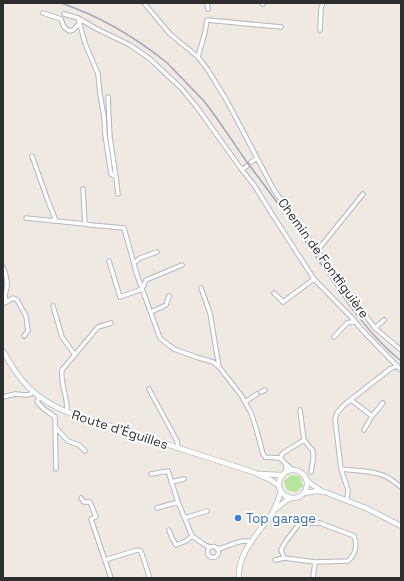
<svg xmlns="http://www.w3.org/2000/svg" width="404" height="581" viewBox="0 0 404 581" font-family="'Space Grotesk',sans-serif">
<style>
.green{fill:#b6e59e}
.lines{fill:none;stroke-linecap:round;stroke-linejoin:round}
.minor-casing{stroke:#b4b7c1;stroke-width:5.5}
.tertiary-casing{stroke:#b4b7c1;stroke-width:6}
.minor{stroke:#fff;stroke-width:3.5}
.tertiary{stroke:#fff;stroke-width:4.5}
.rail{stroke:#a3a6b8;stroke-width:1.5}
.shop-dot{fill:#3f7fe0;stroke:#fff;stroke-width:1.5}
.labels{text-anchor:middle;stroke-width:4;stroke-linejoin:round;paint-order:stroke}
.street-label{font-size:13px;fill:#2e2e2e;stroke:#fff}
.shop-label{font-size:13px;fill:#366cbe;stroke:#fff;text-anchor:start}
</style>
<rect width="100%" height="100%" fill="#efe9e1"/>
<path class="green" d="M291,475L300,476L303,486L296,492L287,490L284,481Z"/>
<g class="lines">
<defs>
<path id="minor" d="M144,3L170,34L198,57L208,70L227,101L274,190L337,278L375,328L401,350
M207,3L208,9
M262,3L263,4
M43,13L61,19L64,27L69,31L73,30L80,23
M64,14L78,18L97,29L130,45L150,59L181,88L196,106L242,170L254,185L272,214L314,279L353,319L362,330L401,370
M78,18L85,43L98,74L100,94L104,117L105,135L111,174L116,177
M320,30L321,8L323,3
M198,57L205,32L207,20L281,27
M108,97L110,138L116,177L118,194
M32,156L48,201L56,221
M251,162L256,159
M242,170L247,166
M83,189L85,224
M26,218L85,224L91,225L124,228L137,275L160,338L166,343L174,349L196,357L213,362L219,367L241,395L251,413L256,428L263,454L265,457L280,458L286,464
M317,251L363,194
M109,261L120,297L142,289L146,280L182,265
M134,263L140,258L157,252
M3,267C5,273 8,279 7,286C6,295 4,292 6,302
M201,288L210,313L219,367
M274,293L283,302L314,279
M3,304L13,298L17,300L26,316L28,331L24,336
M53,306L62,337L75,355
M151,312L166,305L169,296
M375,328L384,320
M334,337L347,323L355,321
M149,389L177,441L178,448
M261,392L265,390
M3,397L15,394L27,395L31,394L33,392
M40,397L37,401C41,409 49,412 55,417L56,469
M351,400L372,416
M245,402L257,394
M300,410L304,440L313,451V460L311,472
M67,412C68,397 60,384 62,370L98,327L111,323
M56,428L68,441L79,445L85,451
M364,430L372,416L383,403
M280,458L283,453L304,440
M341,469C356,471 371,470 385,476C391,479 396,483 401,487
M286,472V464L293,470
M151,474L168,471L178,502L192,536L205,545L210,547
M171,482L184,479
M81,498L84,502H90L96,517L91,519L111,578
M347,500L348,490L341,469L335,419L337,413L344,405L390,369L397,366
M157,508L178,502
M185,518L207,511
M169,530L172,538L176,545L186,541L192,536
M207.5 552a5.5 5.5 0 1 1 11 0a5.5 5.5 0 1 1-11 0Z
M217,549C230,547 239,538 252,542
M105,560L137,550L141,551L149,576V578
M275,560L284,558L315,562L348,561C355,555 358,545 354,536L320,523L299,524L286,541L281,550L284,558
M313,578L315,562"/>
<path id="tertiary" d="M3,351C20,382 34,398 67,412L253,472L271,480L279,486
M279 484a14 14 0 1 1 28 0a14 14 0 1 1-28 0Z
M260,474L282,475
M307,480L311,484L323,492
M304,493L317,491L325,492L335,496L366,508L401,526
M273,511L287,500L292,498
M239,578C237,552 260,532 273,512C276,505 279,498 281,491"/>
</defs>
<use href="#minor" class="minor-casing"/>
<use href="#tertiary" class="tertiary-casing"/>
<use href="#minor" class="minor"/>
<use href="#tertiary" class="tertiary"/>
<path class="rail" d="M61,3C99,16 135,37 166,62C172,67 177,74 183,79C190,87 197,94 204,101C218,119 231,139 244,158C267,189 290,219 312,251C339,290 364,331 401,361"/>
</g>
<circle class="shop-dot" cx="238" cy="518" r="4"/>
<g class="labels">
<g class="street-label">
<text transform="translate(324 258) rotate(54)" y="5">Chemin de Fontfiguière</text>
<text transform="translate(120 429) rotate(18)" y="5">Route d'Éguilles</text>
</g>
<g class="shop-label">
<text x="246" y="523">Top garage</text>
</g>
</g>
<rect width="404" height="581" fill="none" stroke="#2e2e2e" stroke-width="8"/>
</svg>
